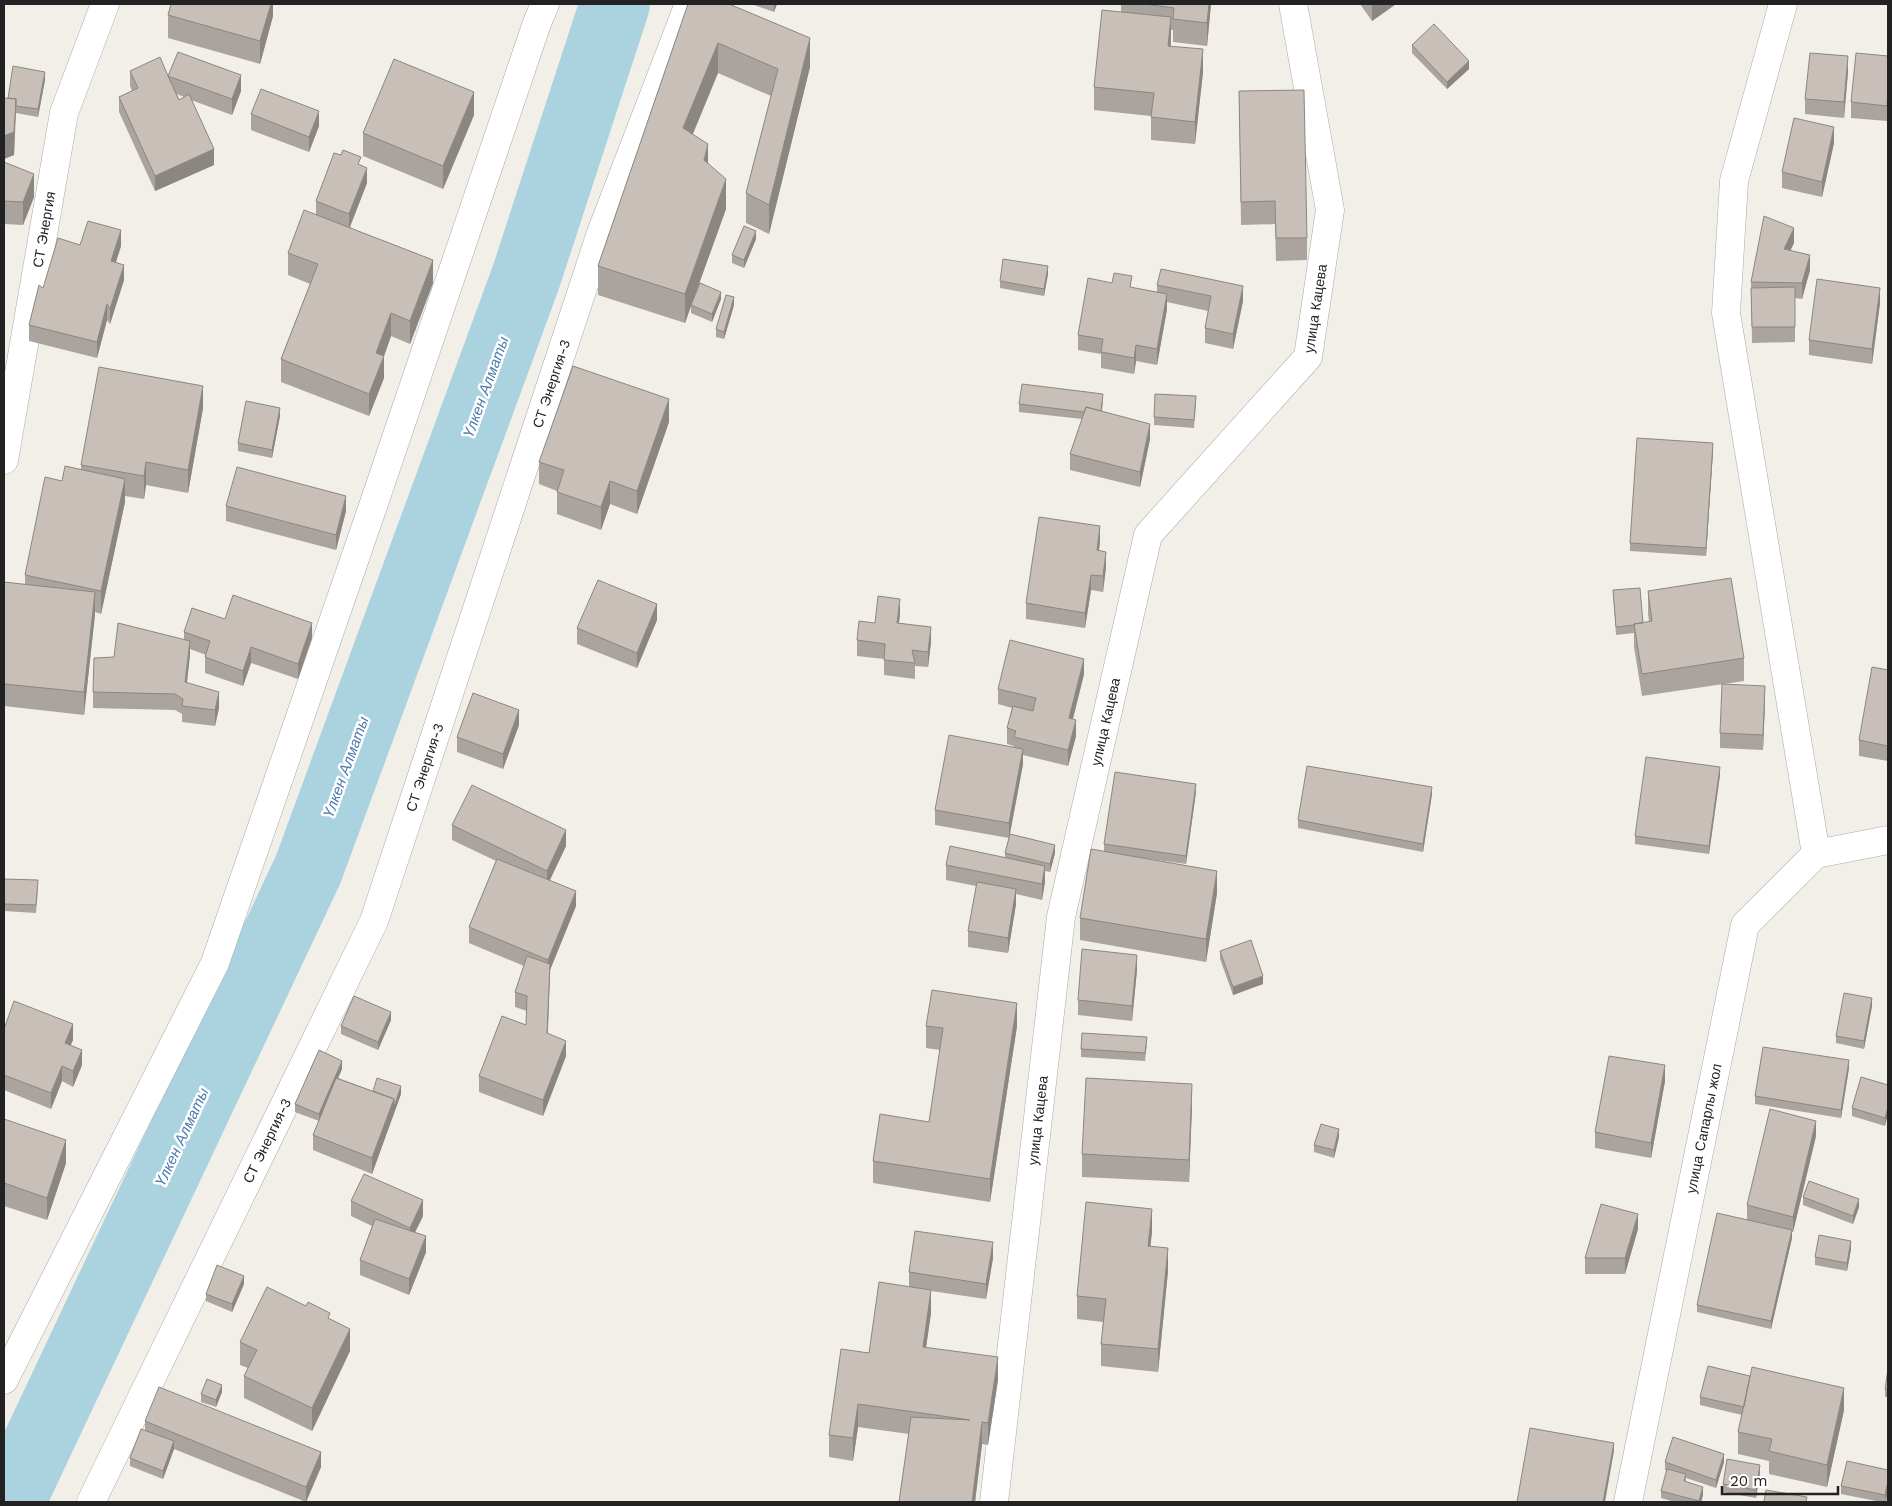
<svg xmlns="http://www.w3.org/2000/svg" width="1892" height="1506" viewBox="0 0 1892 1506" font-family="'Work Sans',sans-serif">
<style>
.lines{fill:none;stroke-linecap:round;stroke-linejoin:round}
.river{stroke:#aad3df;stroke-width:70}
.minor-casing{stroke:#a9a9a9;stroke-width:29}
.minor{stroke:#fff;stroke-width:28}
.wall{fill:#aba49e;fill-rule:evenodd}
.shaded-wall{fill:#8b8681}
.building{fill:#c7bfb8;stroke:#8b8681}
.labels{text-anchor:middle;stroke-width:5;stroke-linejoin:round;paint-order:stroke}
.street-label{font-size:14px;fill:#222;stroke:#fff}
.water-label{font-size:15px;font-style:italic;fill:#4a7aab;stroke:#fff}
</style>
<rect width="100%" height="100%" fill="#f2efe9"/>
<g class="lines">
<path class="river" d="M10,1502L308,870L526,277L615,4"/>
<defs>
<g id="minor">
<path d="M1783,4L1734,181L1726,313L1816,854"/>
<path id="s1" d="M4,460L64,113L105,4"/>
<path d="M4,1380L215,963L372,509L537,23L545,4"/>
<path id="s2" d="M91,1502L374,921L601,233L689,4"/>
<path id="s3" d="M994,1502L1061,917L1148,535L1308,357L1330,210L1293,4"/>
<path id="s4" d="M1628,1502L1745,925L1816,854L1888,840"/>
</g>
</defs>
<use href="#minor" class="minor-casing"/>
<use href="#minor" class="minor"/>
</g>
<path class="wall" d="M273,4V16L260,64L168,38V15Z
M688,4L810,67L769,234L746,223V193L771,96L718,73L693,134L708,162L726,209L691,305L721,299L712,322L691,313V305L685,323L598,295V266Z
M751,4H777L774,12Z
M1121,4H1211L1207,46L1173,42V30H1171V46L1203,72L1195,144L1151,140V116L1094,110V87L1121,12Z
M1360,4H1396L1372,21Z
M1412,45L1469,69L1447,89L1412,53Z
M1888,56L1887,121L1851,118V102Z
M130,71L168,76L241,91L232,115L191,100L214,165L155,191L119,112V97L132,91L130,86ZM177,94L184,97L179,100Z
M1848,72L1844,118L1805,114V99Z
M45,80L38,117L16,113L14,155L4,159V162L34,197L23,225L4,224V98H8Z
M1239,91L1307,238V260L1276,261L1275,224L1241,225Z
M251,114L319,126L309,152L251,130Z
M474,115L443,189L363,156V133Z
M1834,143L1822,197L1782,188V172Z
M361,166L367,183L350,227L433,283L410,344L391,336L384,356V378L369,416L281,382V359L310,284L288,275V253L316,214V201Z
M756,239L744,268L732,263V255Z
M1794,243L1790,250L1810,270L1802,299L1795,298V342L1752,343L1751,282Z
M80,245L121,246L116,262L124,280L110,324L107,320L97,358L29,341V325L43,288Z
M1048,274L1044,296L1000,288V281Z
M1157,285L1243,301L1233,349L1205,343V328L1208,311L1167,302V309L1157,365L1136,361L1134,374L1101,368V354L1078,350V335L1132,288L1157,292Z
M1880,303L1872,364L1809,355V340Z
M734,305L724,339L716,337V329Z
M1103,402L1102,411L1150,439L1140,487L1070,470V454L1082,419L1019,412V404Z
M1196,404L1194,428L1154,425V417Z
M203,408L188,493L146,485L144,499L125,496V502L101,614L95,612L84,715L4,706V582L25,585V575L62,481L81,470V465Z
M280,416L272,458L238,451V443Z
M669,422L637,514L610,504L601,530L557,514V491L539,484V462Z
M1713,451L1706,556L1630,551V543Z
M226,506L346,511L336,550L226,521Z
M1100,542L1099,550L1106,567L1103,592L1091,590L1085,628L1026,619V603Z
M1613,590L1643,623L1649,622L1648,614V591L1744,658V681L1642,696L1634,647V633L1616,635Z
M900,614L899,623L931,642L928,667L915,666V679L884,675V659L857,656V640L875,623Z
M225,619L312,638L298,679L251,663L243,686L205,673V657L206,655L190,649L187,683L219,708L215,726L182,722V714L175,710L93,708V692L114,657L184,639V632Z
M657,620L637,668L577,644V628Z
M1888,670V761L1859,756V740Z
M1084,674L1073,719L1076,736L1068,766L1023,755V764L1010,834L1055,853L1050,872L1045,871V882L1042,900L1016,894V904L1008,953L968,947V931L976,886L946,880V865L1005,858V853L1009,838L935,825V810L1014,747V746L1007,744V728L1012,708L998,704V689Z
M1765,701L1763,750L1720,748V733Z
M519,725L503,769L457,752V737Z
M1720,775L1709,854L1635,844V836Z
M1196,792L1186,864L1135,857L1217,893L1206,962L1080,940V918L1104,851V844Z
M1432,794L1423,852L1298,828V820Z
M452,825L566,846L550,880L576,906L550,970L548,1033L566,1056L543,1116L479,1092V1076L526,1025L527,1011L515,1007V992L524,966L469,943V927L496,861L452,840Z
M4,879L38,888L36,913L4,911Z
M1220,951L1263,984L1233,995L1220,959Z
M1137,970L1132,1021L1078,1015V1000Z
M1872,1006L1864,1049L1836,1043V1036Z
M391,1020L378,1050L341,1034V1026Z
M926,1026H1017L990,1202L873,1183V1161L929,1122L940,1050L926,1048Z
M4,1029L73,1040L70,1045L82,1065L73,1087L62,1081L51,1109L4,1090Z
M1147,1045L1145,1061L1081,1057V1049Z
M1849,1068L1841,1118L1755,1104V1096Z
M342,1069L338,1078L373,1091L401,1094L372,1174L313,1150V1135L319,1121L295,1112V1104Z
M1665,1081L1651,1158L1595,1148V1132Z
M1888,1085L1885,1126L1852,1116V1108Z
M1192,1106L1189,1182L1082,1177V1154Z
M4,1119L66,1163L47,1220L4,1206Z
M1816,1136L1793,1232H1792V1238L1771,1329L1697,1312V1305L1747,1220V1205Z
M1339,1137L1334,1158L1314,1152V1145Z
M1803,1197L1859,1207L1853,1224L1803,1205Z
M351,1201L423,1216L415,1232L426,1252L409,1295L360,1275V1260L372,1226L351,1216Z
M1638,1229L1625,1274H1585V1258Z
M1152,1232L1150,1246L1168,1271L1158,1372L1101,1366V1344L1103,1322L1077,1319V1296Z
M1851,1249L1847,1271L1815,1265V1257Z
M993,1258L986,1299L931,1291V1313L926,1347L998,1380L988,1445L982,1444L975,1502H899L909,1434L858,1427L853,1461L829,1457V1435L869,1353L909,1287V1272Z
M244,1284L232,1312L206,1301V1294Z
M330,1319L350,1351L312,1431L244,1398V1376L248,1368L240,1365V1342Z
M1888,1369V1397H1885V1389Z
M222,1392L216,1407L201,1402V1394Z
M1700,1397L1844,1410L1827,1487L1769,1474V1461L1738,1454V1432L1742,1415L1700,1405Z
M145,1421L321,1467L306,1502L174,1449L163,1479L130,1466V1458L145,1431Z
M1665,1462H1724L1716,1488L1686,1478V1482L1703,1495L1701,1502H1675L1661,1498V1491L1667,1471L1665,1470Z
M1760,1472L1756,1498L1723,1492V1484Z
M1841,1486L1888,1489L1886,1502H1881L1841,1494Z"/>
<path class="shaded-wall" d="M271,4H273V16L260,64V41Z
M774,4H777L774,12Z
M1209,4H1211L1207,46V23Z
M1374,4H1396L1372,21V5Z
M1171,17V39L1168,69V46Z
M810,38V67L769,234V205Z
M718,43V73L683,157V128Z
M1203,49V72L1195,144V122Z
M1848,56V72L1844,118V102Z
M1469,61V69L1447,89V82Z
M45,72V80L38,117V109Z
M241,75V91L232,115V99Z
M474,92V115L443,189V166Z
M1888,93V108L1887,121V106Z
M16,99L14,155L4,159V136Z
M319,111V126L309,152V137Z
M1834,127V143L1822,197V182Z
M708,144V173L704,160Z
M214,149V165L155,191V176Z
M367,168V183L349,229V214Z
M34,174V197L23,225V202Z
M726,179V209L685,323V294Z
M1794,228V243L1784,264V249Z
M121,230V246L111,277V261Z
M756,231V239L744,268V260Z
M1810,255V270L1802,299V283Z
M433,260V283L410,344V321Z
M124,265V280L110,324V309Z
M1048,266V274L1044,296V289Z
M1243,286V301L1233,349V334Z
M1880,288V303L1872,364V349Z
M721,292V299L712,322V314Z
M1167,294V309L1157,365V349Z
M734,297V305L724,339V332Z
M107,304V320L97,358V342Z
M391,313V336L384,356V378L369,416V394L376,353Z
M1136,345V361L1134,374V358Z
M203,386V408L188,493V470Z
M669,399V422L637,514V491Z
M280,408V416L272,458V450Z
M1150,424V439L1140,487V472Z
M1713,443V451L1706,556V548Z
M146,462V485L144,499V476Z
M125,479V502L101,614V591Z
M610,481V504L601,530V507Z
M346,496V511L336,550V535Z
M1100,526V542L1097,565V550Z
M1106,552V567L1103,592V576Z
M1091,575V590L1085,628V613Z
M95,592V615L84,715V692Z
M900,599V614L897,638V623Z
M657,604V620L637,668V653Z
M312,623V638L298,679V664Z
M931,627V642L928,667V652Z
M190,641V656L185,698V682Z
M251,647V663L243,686V671Z
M1084,659V674L1069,734V718Z
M1765,686V701L1763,750V735Z
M219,692V708L215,726V710Z
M519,710V725L503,769V754Z
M1076,720V736L1068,766V750Z
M1023,749V764L1009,838V823Z
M1720,767V775L1709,854V846Z
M1196,784V792L1186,864V856Z
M1432,787V794L1423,852V844Z
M566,830V846L547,886V871Z
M1055,845V853L1050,872V864Z
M1045,866V882L1042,900V884Z
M1217,871V893L1206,962V939Z
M1016,889V904L1008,953V938Z
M576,891V906L550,970L547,1049L548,960Z
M1137,955V970L1132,1021V1006Z
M1263,976V984L1233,995V987Z
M1872,998V1006L1864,1049V1041Z
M1017,1003V1026L990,1202V1179Z
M391,1012V1020L378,1050V1042Z
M73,1024V1040L65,1059V1043Z
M566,1041V1056L543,1116V1100Z
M82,1050V1065L73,1087V1071Z
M1849,1060V1068L1841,1118V1110Z
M342,1061V1069L319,1122V1114Z
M1665,1065V1081L1651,1158V1143Z
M62,1066V1081L51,1109V1093Z
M1192,1084V1106L1189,1182V1160Z
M401,1086V1094L372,1174V1158L394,1099Z
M1888,1107V1114L1885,1126V1118Z
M1816,1121V1136L1793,1232V1217Z
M1339,1129V1137L1334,1158V1150Z
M66,1140V1163L47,1220V1198Z
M1859,1199V1207L1853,1224V1216Z
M423,1200V1216L410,1243V1228Z
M1152,1209V1232L1148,1269V1246Z
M1638,1214V1229L1625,1274V1258Z
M1792,1230V1238L1771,1329V1321Z
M426,1236V1252L409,1295V1279Z
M1851,1241V1249L1847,1271V1263Z
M993,1242V1258L986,1299V1284Z
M1168,1248V1271L1158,1372V1349Z
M244,1276V1284L232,1312V1304Z
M931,1290V1313L923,1369V1347Z
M350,1329V1351L312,1431V1408Z
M998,1357V1380L988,1445V1423Z
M222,1385V1392L216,1407V1400Z
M1844,1388V1410L1827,1487V1465Z
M858,1404V1427L853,1461V1438Z
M982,1422V1444L975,1502H972Z
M174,1441V1449L163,1479V1471Z
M1614,1443V1451L1605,1502H1603Z
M321,1452V1467L306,1502V1487Z
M1724,1454V1462L1716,1488V1480Z
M1760,1465V1472L1756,1498V1490Z
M1888,1481V1489L1886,1502L1885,1495Z
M1703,1487V1495L1701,1502H1699Z"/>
<path class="building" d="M171,4H271L260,41L168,15Z
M688,4H729L810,38L769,205L746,193L778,69L718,43L683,128L708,144L704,160L726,179L685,294L598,266Z
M1144,4H1209L1207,23L1173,19L1174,8Z
M1102,10L1171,17L1168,46L1203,49L1195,122L1151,117L1154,93L1094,87Z
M1434,24L1469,61L1447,82L1412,45Z
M178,52L241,75L232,99L168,76L179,100L189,94L214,149L155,176L119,97L138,88L130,71L160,57L168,76Z
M1810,53L1848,56L1844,102L1805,99Z
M1856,53L1888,56V93L1887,106L1851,102Z
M394,59L474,92L443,166L363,133Z
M13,66L45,72L38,109L16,106V99L8,98Z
M261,89L319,111L309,137L251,114Z
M1304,90L1307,238H1276L1275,201L1241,202L1239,91Z
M4,98L16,99L14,132L4,136Z
M1794,118L1834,127L1822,182L1782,172Z
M343,150L361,157L358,164L367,168L349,214L316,201L334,153L341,155Z
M4,158V162L34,174L23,202L4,201Z
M304,210L433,260L410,321L391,313L376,353L384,356L369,394L281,359L318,264L288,253Z
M1764,216L1794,228L1784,249L1810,255L1802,283L1751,282Z
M88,221L121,230L111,261L124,265L110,309L107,304L97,342L29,325L39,285L43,288L58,238L80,245Z
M744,226L756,231L744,260L732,255Z
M1003,259L1048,266L1044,289L1000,281Z
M1161,269L1243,286L1233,334L1205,328L1211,296L1157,285Z
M1114,273L1132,276L1130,287L1167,294L1157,349L1136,345L1134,358L1101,352L1103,339L1078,335L1088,278L1112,283Z
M1817,279L1880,288L1872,349L1809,340Z
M700,283L721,292L712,314L691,305Z
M1795,287V327H1752L1751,288Z
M726,295L734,297L724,332L716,329Z
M573,366L669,399L637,491L610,481L601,507L557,492L564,470L539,462Z
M99,367L203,386L188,470L146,462L144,476L81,465Z
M1022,384L1103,394L1101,411L1086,407L1084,412L1019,404Z
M1155,394L1196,396L1194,420L1154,417Z
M246,401L280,408L272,450L238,443Z
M1086,407L1150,424L1140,472L1070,454Z
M1637,438L1713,443L1706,548L1630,543Z
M65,466L125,479L101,591L25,575L45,477L62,481Z
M237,467L346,496L336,535L226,506Z
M1039,517L1100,526L1097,550L1106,552L1103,576L1091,575L1085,613L1026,603Z
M1731,578L1744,658L1642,674L1634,624L1652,621L1648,591Z
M598,580L657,604L637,653L577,628Z
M4,582L95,592L84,692L4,684Z
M1640,588L1643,623L1634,624V625L1616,627L1613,590Z
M233,595L312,623L298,664L251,647L243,671L205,657L210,641L184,632L192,608L225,619Z
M878,596L900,599L897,623L931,627L928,652L912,650L915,663L884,660L885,644L857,640L859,621L875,623Z
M118,623L190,641L185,682L219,692L215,710L182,706L183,699L175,694L93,692L94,658L114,657Z
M1010,640L1084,659L1069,718L1076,720L1068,750L1014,737L1016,731L1007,728L1013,706L1033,711L1036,698L998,689Z
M1872,667L1888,670V746L1859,740Z
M1722,684L1765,686L1763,735L1720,733Z
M473,693L519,710L503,754L457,737Z
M949,735L1023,749L1009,823L935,810Z
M1646,757L1720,767L1709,846L1635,836Z
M1307,766L1432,787L1423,844L1298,820Z
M1115,772L1196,784L1186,856L1104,844Z
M472,785L566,830L547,871L452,825Z
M1010,834L1055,845L1050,864L1005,853Z
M950,846L1045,866L1042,884L946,865Z
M1091,849L1217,871L1206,939L1080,918Z
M497,859L576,891L548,960L469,927Z
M4,879L38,880L36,905L4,904Z
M977,882L1016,889L1008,938L968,931Z
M1251,940L1263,976L1233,987L1220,951Z
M1082,949L1137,955L1132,1006L1078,1000Z
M527,956L550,964L547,1033L566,1041L543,1100L479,1076L502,1016L526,1025L527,996L515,992Z
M932,990L1017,1003L990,1179L873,1161L880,1114L929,1122L943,1028L926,1026Z
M1844,993L1872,998L1864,1041L1836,1036Z
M354,996L391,1012L378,1042L341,1026Z
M14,1001L73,1024L65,1043L82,1050L73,1071L62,1066L51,1093L4,1075V1029Z
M1082,1033L1147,1037L1145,1053L1081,1049Z
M1763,1047L1849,1060L1841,1110L1755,1096Z
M319,1050L342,1061L319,1114L295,1104Z
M1609,1056L1665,1065L1651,1143L1595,1132Z
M1861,1077L1888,1085V1107L1885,1118L1852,1108Z
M336,1078L394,1099L372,1158L313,1135Z
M377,1078L401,1086L394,1107V1099L373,1091Z
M1086,1078L1192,1084L1189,1160L1082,1154Z
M1770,1109L1816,1121L1793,1217L1747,1205Z
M4,1119L66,1140L47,1198L4,1183Z
M1321,1124L1339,1129L1334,1150L1314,1145Z
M364,1174L423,1200L410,1228L351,1201Z
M1809,1181L1859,1199L1853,1216L1803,1197Z
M1086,1202L1152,1209L1148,1246L1168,1248L1158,1349L1101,1344L1106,1299L1077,1296Z
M1601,1204L1638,1214L1625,1258H1585Z
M1717,1213L1792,1230L1771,1321L1697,1305Z
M375,1219L426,1236L409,1279L360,1260Z
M915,1231L993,1242L986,1284L909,1272Z
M1819,1235L1851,1241L1847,1263L1815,1257Z
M217,1265L244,1276L232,1304L206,1294Z
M879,1282L931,1290L923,1347L998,1357L988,1423L982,1422L972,1502H899L911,1417L970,1420L858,1404L853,1438L829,1435L841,1349L869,1353Z
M267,1287L306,1306L308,1302L330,1313L328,1318L350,1329L312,1408L244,1376L257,1350L240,1342Z
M1708,1366L1750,1376L1744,1407L1700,1397Z
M1752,1367L1844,1388L1827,1465L1769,1451L1772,1439L1738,1432Z
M1888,1369V1390L1885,1389Z
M207,1379L222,1385L216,1400L201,1394Z
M159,1387L321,1452L306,1487L145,1421Z
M1530,1428L1614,1443L1603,1502H1517Z
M141,1429L174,1441L163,1471L130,1458Z
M1673,1437L1724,1454L1716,1480L1665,1462Z
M1727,1459L1760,1465L1756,1490L1723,1484Z
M1847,1461L1888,1470V1481L1885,1495L1841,1486Z
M1667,1469L1686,1474L1684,1481L1703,1487L1699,1501L1661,1491Z
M1766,1490L1807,1497L1806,1502H1764Z"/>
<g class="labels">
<g class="street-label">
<text dy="5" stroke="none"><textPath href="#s1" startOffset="234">СТ Энергия</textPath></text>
<text dy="5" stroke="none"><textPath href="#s3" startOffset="1269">улица Кацева</textPath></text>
<text dy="5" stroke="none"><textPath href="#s2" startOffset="1212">СТ Энергия-3</textPath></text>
<text dy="5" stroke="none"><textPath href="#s3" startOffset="789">улица Кацева</textPath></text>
<text dy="5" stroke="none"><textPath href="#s2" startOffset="808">СТ Энергия-3</textPath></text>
<text dy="5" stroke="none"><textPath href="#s3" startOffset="384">улица Кацева</textPath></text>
<text dy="5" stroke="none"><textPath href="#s4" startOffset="381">улица Сапарлы жол</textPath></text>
<text dy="5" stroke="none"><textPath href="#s2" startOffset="402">СТ Энергия-3</textPath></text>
</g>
<g class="water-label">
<text transform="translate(486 387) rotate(-70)" y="5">Үлкен Алматы</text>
<text transform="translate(346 767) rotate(-70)" y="5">Үлкен Алматы</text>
<text transform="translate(182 1137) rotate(-65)" y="5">Үлкен Алматы</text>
</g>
</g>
<rect width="1892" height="1506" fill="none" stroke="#222222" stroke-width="10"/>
<path d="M1722 1486v8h116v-8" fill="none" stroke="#222222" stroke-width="2.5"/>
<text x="1730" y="1486" font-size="15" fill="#222222" stroke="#ffffff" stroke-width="4" paint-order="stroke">20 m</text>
</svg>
